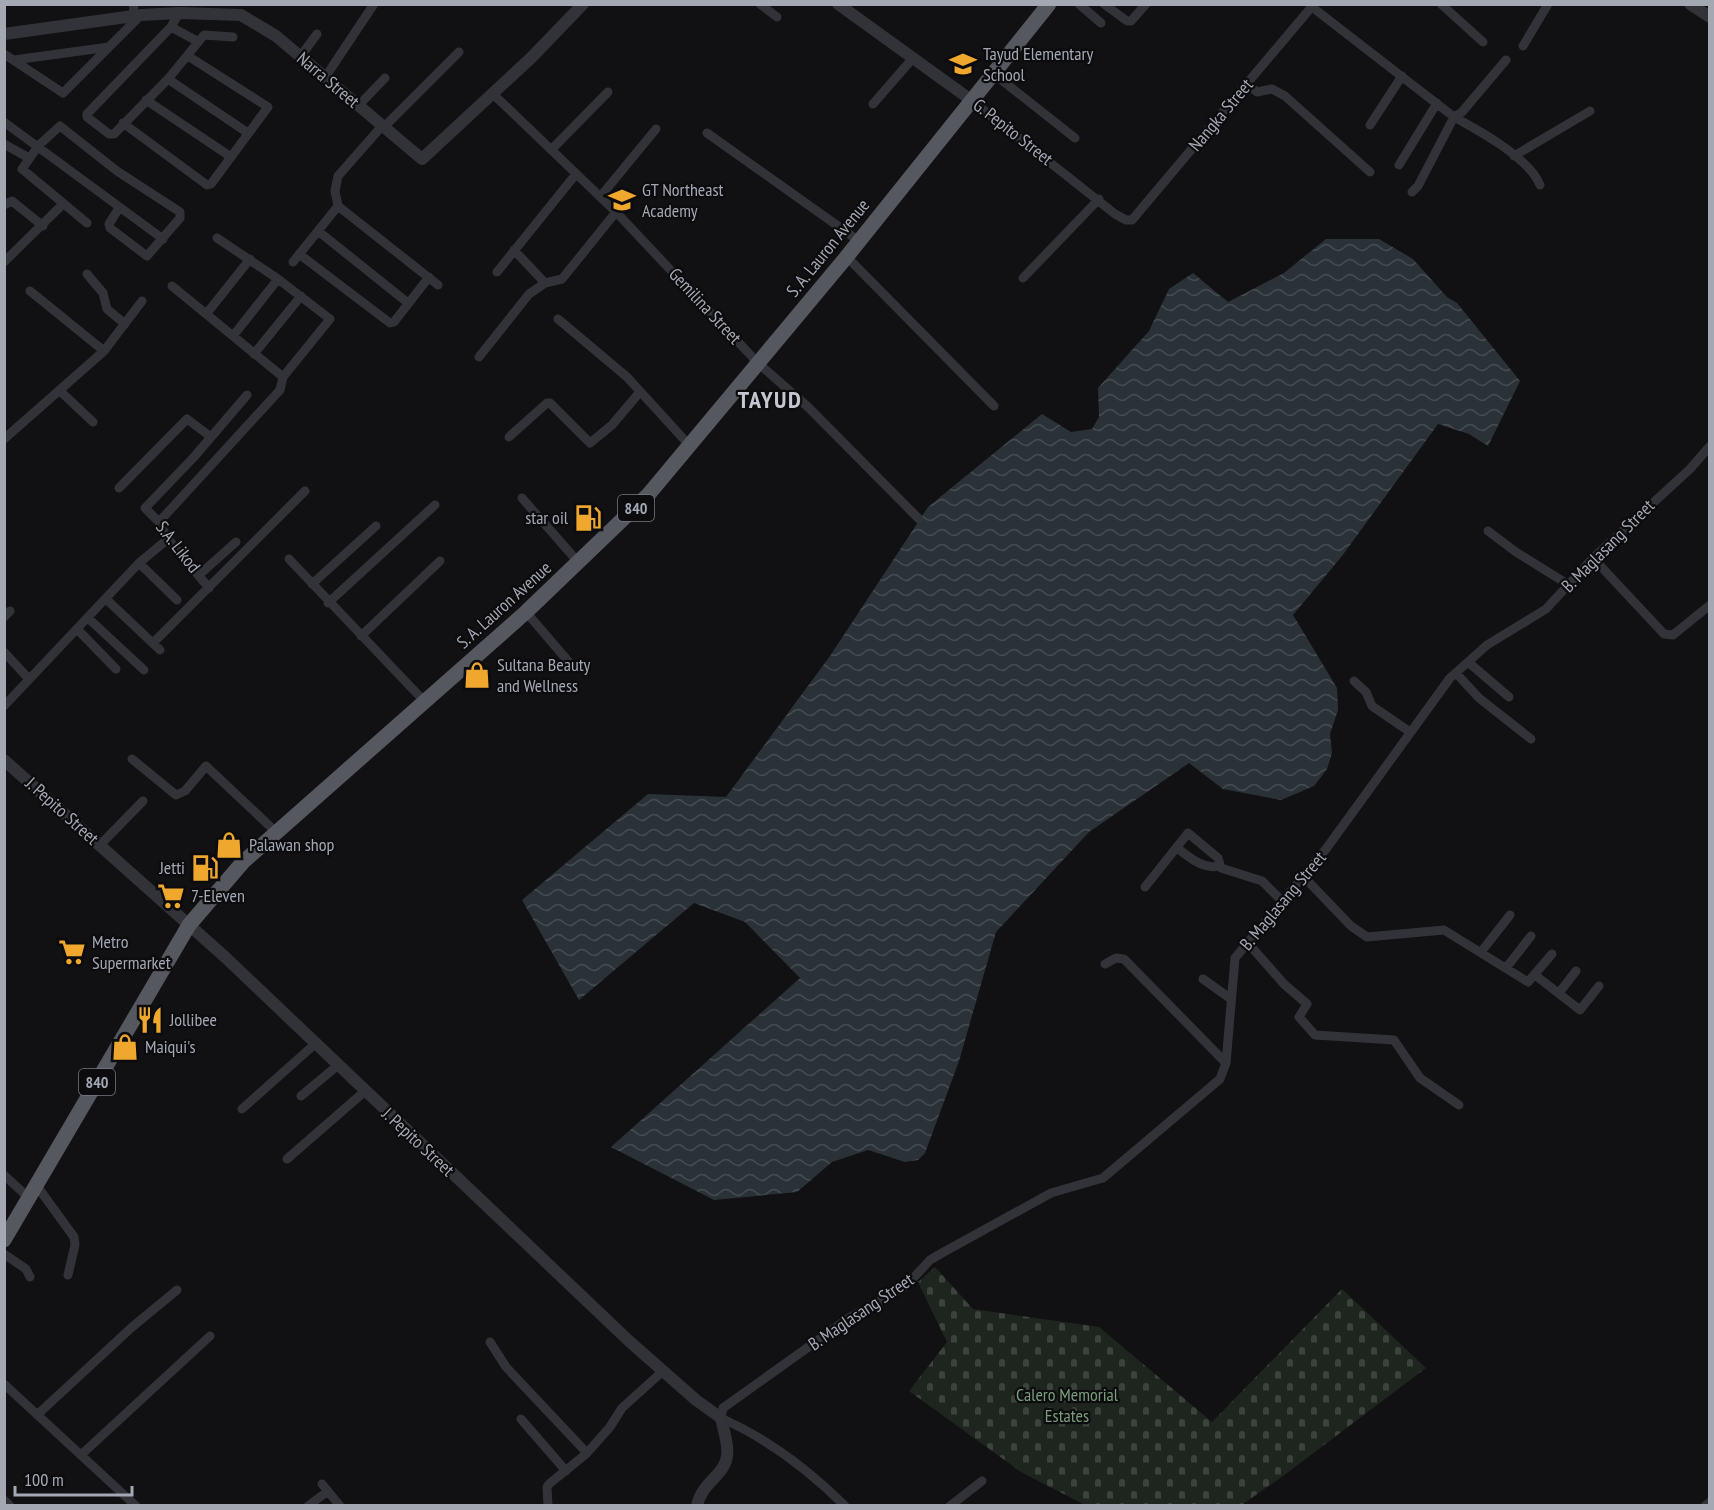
<svg xmlns="http://www.w3.org/2000/svg" width="1714" height="1510" viewBox="0 0 1714 1510" font-family="'PT Sans Narrow',sans-serif">
<style>
.cemetery{fill:url(#cemetery-stones)}
.water{fill:url(#water-waves)}
.lines{fill:none;stroke-linecap:round;stroke-linejoin:round}
.minor{stroke:#323338;stroke-width:9}
.tertiary{stroke:#323338;stroke-width:12}
.trunk{stroke:#565860;stroke-width:15}
.labels{text-anchor:middle;stroke-width:4.5;stroke-linejoin:round;paint-order:stroke}
.shield{fill:#0c0c0e;stroke:#767982;stroke-width:1.5}
.shield-label{font-size:16px;font-weight:bold;fill:#a3a8b3}
.poi-label{font-size:18px;fill:#a3a8b3;stroke:#0c0c0e;text-anchor:start}
.street-label{font-size:18px;fill:#a3a8b3;stroke:#0c0c0e}
.park-label{font-size:18px;fill:#7a9e7b;stroke:#0c0c0e}
.district-label{font-size:24px;font-weight:bold;letter-spacing:1.5px;fill:#c4c7cf;stroke:#0c0c0e}
</style>
<defs>
<pattern id="cemetery-stones" width="16" height="16" patternUnits="userSpaceOnUse" patternTransform="scale(1.5)"><rect width="16" height="16" fill="#1e251e"/><path d="M2 7V4a2 2 0 0 1 4 0v3zM10 15v-3a2 2 0 0 1 4 0v3z" fill="#3c423c"/></pattern>
<pattern id="water-waves" width="16" height="10" patternUnits="userSpaceOnUse" patternTransform="scale(1.5)"><rect width="16" height="10" fill="#2a3238"/><path d="M0 5q4-4 8 0t8 0" fill="none" stroke="#464d52"/></pattern>
</defs>
<rect width="100%" height="100%" fill="#111113"/>
<path class="cemetery" d="M935,1267L973,1309L1099,1327L1212,1422L1342,1289L1426,1368L1279,1479L1240,1506L1085,1505L1021,1472L909,1391L947,1342L918,1282Z"/>
<path class="water" d="M1326,239H1379L1413,259L1447,297L1457,303L1520,381L1488,446L1469,434L1438,424L1342,556L1293,615L1337,688L1338,710L1330,734L1332,753L1327,769L1314,786L1281,800L1223,789L1189,763L1089,832L996,932L959,1061L925,1153L918,1160L905,1162L868,1150L832,1162L797,1192L714,1200L611,1147L800,978L745,922L694,903L579,1000L522,900L648,794L726,797L830,656L928,507L1042,414L1071,432L1092,429L1099,417L1098,388L1149,331L1169,289L1193,273L1228,302L1284,273Z"/>
<g class="lines">
<path class="minor" d="M760,4L777,17
M1079,4L1101,23
M1104,4L1127,21H1131L1146,4
M1441,4L1483,42
M1312,7L1454,117C1480,131 1529,158 1540,185
M179,13L171,27L87,114V117L109,134H114L168,79L204,35L233,37
M133,16L134,4
M171,27L197,41
M1523,46L1548,4
M4,54L63,93L141,15
M300,57L317,34
M14,60L109,47
M994,74L1075,138
M326,76L374,4
M168,79L248,133
M1247,84L1257,92L1272,89L1285,96L1370,172
M492,93L616,212L758,363L808,407L919,519
M146,100L231,157
M971,100L1115,214L1126,220H1132L1314,4
M873,104L913,58
M359,105L385,78
M4,122L163,239
M123,123L207,185L211,184L268,107L188,56
M1370,125L1402,76
M382,126L338,176L335,191L338,206L438,285
M383,128L459,52
M707,133L859,241
M4,144L29,158
M551,150L608,92
M1514,156L1590,111
M1399,165L1437,103
M1412,192L1418,186L1454,117L1462,112L1506,60
M600,197L656,129
M4,205L12,201L43,226
M87,223L22,169L39,145L60,126L117,171L180,212V218L147,256L110,228L109,224L119,208
M318,231L408,303
M514,250L545,283
M299,254L390,323L394,322L429,277
M847,257L994,406
M4,262L63,204
M293,262L338,206
M497,272L576,174
M87,274L103,293L107,309L125,324
M1023,278L1099,199
M172,286L283,377
M30,291L104,351
M207,313L250,259
M558,319L627,377L690,446
M233,336L278,279
M254,354L301,296
M479,357L529,294L545,283L562,279L616,212
M59,390L93,422
M509,437L547,403H550L590,443L612,425L639,393
M4,439L104,351L142,301
M119,488L187,419L211,437
M522,498L579,563
M159,522L280,390L283,377L330,319L278,279L217,238
M1488,531L1516,552L1569,585
M1593,558L1664,634L1673,635L1710,605
M289,559L425,702
M139,563L177,600
M199,575L236,542
M312,584L376,526
M209,588L168,539L159,522L145,508L194,457L247,395
M106,599L160,650
M328,603L435,505
M526,612L574,668
M4,617L10,611
M88,618L144,670
M77,629L116,669
M361,636L440,561
M153,643L305,491
M4,652L29,679
M1468,662L1509,697
M1456,673L1479,698L1531,739
M1354,681L1366,692L1372,706L1410,732
M4,706L139,563L168,539
M132,759L176,795L185,791L206,766L276,832
M100,845L143,801
M1177,848C1188,856 1203,870 1218,866
M1303,876L1351,926L1367,937L1444,930L1528,982L1552,954
M1145,887L1188,833L1218,858L1221,868L1262,881L1281,900
M1247,942L1284,984L1307,1004L1299,1017L1315,1035L1394,1040L1420,1078L1459,1105
M1481,952L1510,915
M1105,964L1116,958L1124,959L1226,1063
M1506,968L1531,936
M1535,975L1580,1010L1599,986
M1203,979L1231,999
M1559,993L1576,971
M301,1096L337,1066
M242,1109L315,1044
M287,1159L364,1092
M4,1175L30,1199
M37,1186L74,1237L75,1245L68,1275
M4,1254L26,1269L30,1277
M490,1342L506,1367L587,1453
M4,1384L136,1506
M37,1415L131,1328L177,1290
M521,1419L566,1471
M82,1454L210,1336
M322,1484L340,1506
M4,1500L10,1506
M308,1506L328,1491
M548,1506L547,1487L549,1484L586,1454L610,1427L622,1408L663,1371
M845,1506C808,1469 768,1439 721,1418L723,1408L849,1318L906,1286L930,1260L942,1253L1051,1193L1103,1178L1220,1079L1226,1063L1235,958L1326,849L1450,678L1487,645L1546,609L1593,558L1690,469L1710,446
M950,1506L982,1481
M1705,1506L1710,1502"/>
<path class="tertiary" d="M838,4L971,100
M1690,4L1710,17
M4,34L141,15L179,13L241,15L276,36L422,159L532,57L583,4
M4,760L225,957L629,1341L696,1400L721,1418C723,1429 729,1444 727,1456C725,1475 701,1483 697,1506"/>
<path class="trunk" d="M4,1240L189,925L243,862L526,612L648,495L844,260L1049,4"/>
</g>
<defs>
<symbol id="school-bare" viewBox="-9 -9 18 18"><path d="M0-5L7-2L0 1L-7-2ZM-4 1L0 2.5L4 1V4Q0 6-4 4Z" fill="#efa82d" stroke="#0c0c0e" stroke-width="2.5" paint-order="stroke"/></symbol>
<symbol id="fuel-bare" viewBox="-9 -9 18 18"><path d="M-5.5-6h7V0h2V4h1.3V-2.5L3-4.5l.8-.8L6-3V5H2.5V1h-1V6h-7ZM-4.2-4.7v3.2H.2V-4.7Z" fill="#efa82d" stroke="#0c0c0e" stroke-width="2.5" paint-order="stroke"/></symbol>
<symbol id="shop-bare" viewBox="-9 -9 18 18"><path d="M-5-2.5h2.3a2.7 3.5 0 0 1 5.4 0H5L5.5 6h-11ZM-1.5-2.5h3a1.5 2.3 0 0 0-3 0Z" fill="#efa82d" stroke="#0c0c0e" stroke-width="2.5" paint-order="stroke"/></symbol>
<symbol id="supermarket-bare" viewBox="-9 -9 18 18"><path d="M-6-5.5h2.5l.6 2H6L4.5 2H-2.5L-4.4-4H-6ZM-1.5 3.2a1.3 1.3 0 1 0 .1 0ZM3 3.2a1.3 1.3 0 1 0 .1 0Z" fill="#efa82d" stroke="#0c0c0e" stroke-width="2.5" paint-order="stroke"/></symbol>
<symbol id="restaurant-bare" viewBox="-9 -9 18 18"><path d="M-5-6h1v4h1v-4h1v4h1v-4h1v5L-1.5 .5V6h-2V.5L-5-1ZM5-6V6H3V1.5H1.5Q1.5-4 5-6Z" fill="#efa82d" stroke="#0c0c0e" stroke-width="2.5" paint-order="stroke"/></symbol>
</defs>
<g fill-rule="evenodd">
<use href="#school-bare" x="944" y="45" width="38" height="38"/>
<use href="#school-bare" x="603" y="181" width="38" height="38"/>
<use href="#fuel-bare" x="569" y="499" width="38" height="38"/>
<use href="#shop-bare" x="458" y="656" width="38" height="38"/>
<use href="#shop-bare" x="210" y="826" width="38" height="38"/>
<use href="#fuel-bare" x="186" y="849" width="38" height="38"/>
<use href="#supermarket-bare" x="152" y="877" width="38" height="38"/>
<use href="#supermarket-bare" x="53" y="933" width="38" height="38"/>
<use href="#restaurant-bare" x="131" y="1001" width="38" height="38"/>
<use href="#shop-bare" x="106" y="1028" width="38" height="38"/>
</g>
<g class="labels">
<g class="shield">
<rect x="618" y="495" width="36" height="26" rx="4.5"/>
<rect x="79" y="1069" width="36" height="26" rx="4.5"/>
</g>
<g class="shield-label">
<text x="636" y="514">840</text>
<text x="97" y="1088">840</text>
</g>
<g class="poi-label">
<text x="983" y="60">Tayud Elementary<tspan x="983" dy="21">School</tspan></text>
<text x="642" y="196">GT Northeast<tspan x="642" dy="21">Academy</tspan></text>
<text x="568" y="524" text-anchor="end">star oil</text>
<text x="497" y="671">Sultana Beauty<tspan x="497" dy="21">and Wellness</tspan></text>
<text x="249" y="851">Palawan shop</text>
<text x="185" y="874" text-anchor="end">Jetti</text>
<text x="191" y="902">7-Eleven</text>
<text x="92" y="948">Metro<tspan x="92" dy="21">Supermarket</tspan></text>
<text x="170" y="1026">Jollibee</text>
<text x="145" y="1053">Maiqui's</text>
</g>
<g class="street-label">
<text transform="translate(328 80) rotate(40)" y="6">Narra Street</text>
<text transform="translate(1221 115) rotate(-50)" y="6">Nangka Street</text>
<text transform="translate(1013 132) rotate(38)" y="6">G. Pepito Street</text>
<text transform="translate(828 248) rotate(-51)" y="6">S. A. Lauron Avenue</text>
<text transform="translate(705 306) rotate(47)" y="6">Gemilina Street</text>
<text transform="translate(1608 546) rotate(-45)" y="6">B. Maglasang Street</text>
<text transform="translate(178 547) rotate(52)" y="6">S.A. Likod</text>
<text transform="translate(504 605) rotate(-42)" y="6">S. A. Lauron Avenue</text>
<text transform="translate(62 811) rotate(42)" y="6">J. Pepito Street</text>
<text transform="translate(1283 901) rotate(-50)" y="6">B. Maglasang Street</text>
<text transform="translate(418 1142) rotate(43)" y="6">J. Pepito Street</text>
<text transform="translate(861 1312) rotate(-34)" y="6">B. Maglasang Street</text>
</g>
<g class="park-label">
<text x="1067" y="1401">Calero Memorial<tspan x="1067" dy="21">Estates</tspan></text>
</g>
<g class="district-label">
<text x="770" y="408">TAYUD</text>
</g>
</g>
<rect width="1714" height="1510" fill="none" stroke="#a3a8b3" stroke-width="12"/>
<path d="M15 1486v9h117v-9" fill="none" stroke="#a3a8b3" stroke-width="3"/>
<text x="24" y="1486" font-size="18" fill="#a3a8b3" stroke="#0c0c0e" stroke-width="4.5" paint-order="stroke">100 m</text>
</svg>
